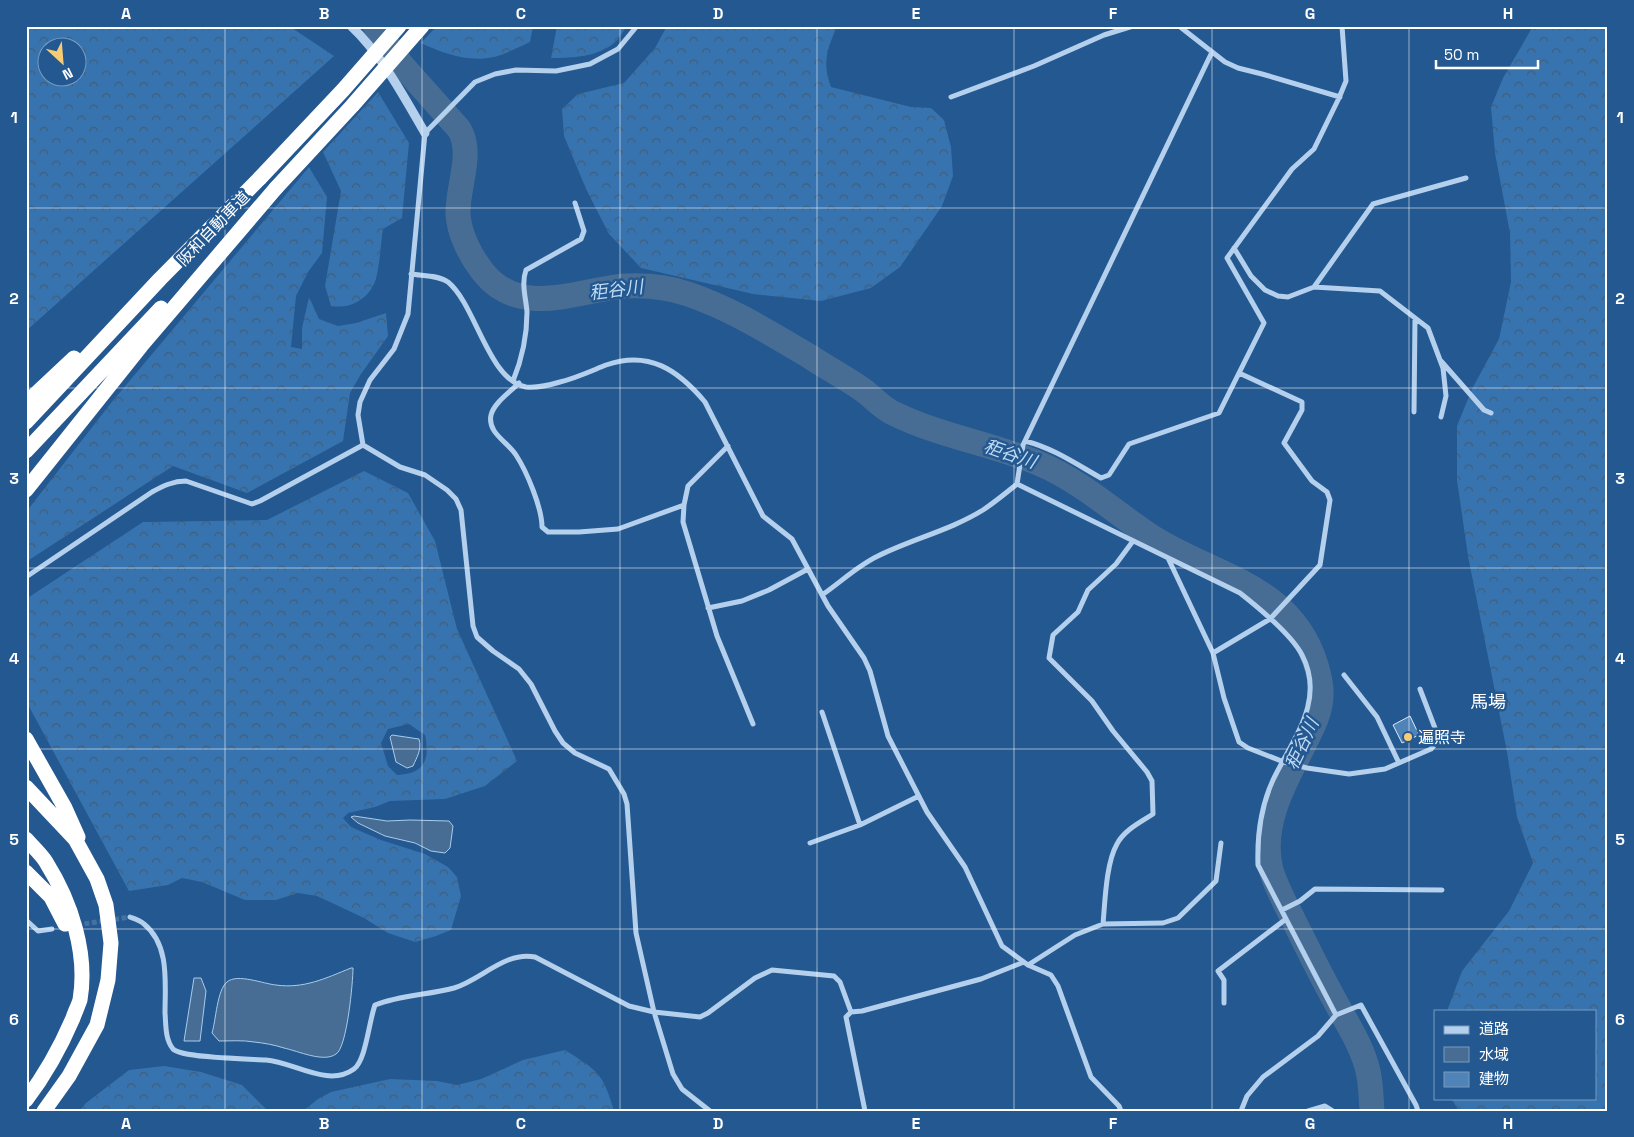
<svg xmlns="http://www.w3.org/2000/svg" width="1634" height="1137" viewBox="0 0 1634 1137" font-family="'Space Grotesk','Noto Sans JP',sans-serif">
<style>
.forest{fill:url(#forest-crowns);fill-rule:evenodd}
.water{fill:#476d95;stroke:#a8cced}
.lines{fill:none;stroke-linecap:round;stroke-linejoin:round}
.river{stroke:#476d95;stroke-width:25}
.building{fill:#5084b9;stroke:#d9e9f9}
.minor-tunnel{stroke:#4471a2;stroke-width:5;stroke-dasharray:5 2.5;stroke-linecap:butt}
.minor{stroke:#b4d0ed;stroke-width:5}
.tertiary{stroke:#b4d0ed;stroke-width:9}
.motorway{stroke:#fff;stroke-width:15}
.motorway-bridge{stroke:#fff;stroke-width:15}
.grid{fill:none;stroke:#fff;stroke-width:1;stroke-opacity:0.55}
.poi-dot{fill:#f8cc77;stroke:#235891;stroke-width:2}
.labels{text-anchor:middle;stroke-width:5;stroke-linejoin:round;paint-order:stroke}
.street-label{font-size:16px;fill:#fff;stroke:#235891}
.poi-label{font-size:16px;fill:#fff;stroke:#235891;text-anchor:start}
.water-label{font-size:18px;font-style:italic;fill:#c0daf3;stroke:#235891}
.neighbourhood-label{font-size:18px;fill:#fff;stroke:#235891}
.neatline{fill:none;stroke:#fff;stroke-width:2}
.grid-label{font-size:16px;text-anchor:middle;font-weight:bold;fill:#fff}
</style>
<defs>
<pattern id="forest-crowns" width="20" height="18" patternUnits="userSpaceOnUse" patternTransform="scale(1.25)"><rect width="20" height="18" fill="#3773ae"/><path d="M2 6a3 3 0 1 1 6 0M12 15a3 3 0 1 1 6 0" fill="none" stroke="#435e78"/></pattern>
</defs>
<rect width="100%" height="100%" fill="#235891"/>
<path class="forest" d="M26,26H289L334,56L26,331ZM48,48H78V78H48Z
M437,26H533L530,42C521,46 511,51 501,55C474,64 446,55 421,43Z
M557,26H627C623,31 620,38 615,42C599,57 572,58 551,58Z
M667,26H837C827,50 822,62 831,87L911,107L931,108L944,120L951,147L953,176L942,206L900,267L871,288L821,301L753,294L641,268L609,234L586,189L564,136L562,109L578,94L624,83L655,48Z
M1533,26H1608V1111H1459L1451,1098H1595V1011H1447L1462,971L1509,911L1533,863L1517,817L1507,752L1468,556L1457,480V426L1472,389L1499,339L1511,282L1510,233L1495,153L1491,107L1503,78Z
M378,92L409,143L402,218L383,229C381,241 379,275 374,284C366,301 349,309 331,306L325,286L341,191L323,152Z
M309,167L327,197L322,253L308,272L296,296L291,347L302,349V328L309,297L319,319L338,326L356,323L386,313L388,336L361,374L350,393L343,441L247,493L173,466L26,562V512L111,403Z
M364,471L408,493L435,541L457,629L517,761L485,786L445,799L390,801L375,807L348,813L343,818L351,827L381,840L425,854L448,867L457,877L461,896L451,930L436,936L415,942L388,933L364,918L317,896L298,893L276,900H245L202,882L182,878L168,885L129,891L26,701V599L143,522L267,520ZM409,724L425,735C430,759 425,774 397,775L388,766L381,743L388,729Z
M565,1050C598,1071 603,1073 614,1111H303L318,1099L331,1092L390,1079L437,1081L457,1085L481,1079L523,1060Z
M164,1066L201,1072L242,1085L268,1111H79L86,1103L129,1070Z"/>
<path class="water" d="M392,735L419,739C422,749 417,757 413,766L407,768L396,762L390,737Z
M354,816L387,821L410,820L449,821L453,826L450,848L445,853L431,851L415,843L385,836L358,823L351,817Z
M351,968H353C353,982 347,1048 336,1054C324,1063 298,1051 284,1048C275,1045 264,1043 254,1042C243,1040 231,1041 219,1041L212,1033C216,1020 217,990 227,982C237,973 264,984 276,985C304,989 326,978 351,968Z
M194,978H201L206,991L200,1041H184Z"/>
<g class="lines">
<path class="river" d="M375,26L401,64L459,129C474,153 457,187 458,214C459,234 471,257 483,272C520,319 578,290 625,286C647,285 668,287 688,294C732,309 770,333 809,356C827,368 846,378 863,390C874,398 883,409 895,414C940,436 992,444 1038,463C1081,481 1114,512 1152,537C1215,577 1291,584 1316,665C1319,675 1322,687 1321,697C1320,716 1310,732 1302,749C1283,785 1260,827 1271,870C1276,887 1286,905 1294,921C1307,947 1320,974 1334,999C1346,1022 1362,1045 1368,1071C1371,1084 1371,1098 1372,1111"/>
</g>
<path class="building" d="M1410,716L1419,735L1402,743L1393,725Z"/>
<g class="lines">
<path class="minor-tunnel" d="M77,925L130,917"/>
<path class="minor" d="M637,26L618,49L590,64L556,71L516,70L495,74L475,82L425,133L408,314L394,349L370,380L360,402L358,415L363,445L400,467L425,475L447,490L456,499L461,510L473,626L477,637L493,651L519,669L531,684L555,731L563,743L575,753L609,769L624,794L627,804L636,933L654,1012L673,1074L682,1089L710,1111
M1179,26L1225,62L1238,68L1262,74L1340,97
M951,97L1034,66L1104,35L1133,26
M1234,248L1251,276L1265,290L1278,296L1288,297L1314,287L1380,291L1428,328L1443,368L1446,396L1441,417
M411,274C423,276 438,275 448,282C476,305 488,380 526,387C536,388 550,385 560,382C576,378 591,371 606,365C649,350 678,370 705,402L763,516L792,539L828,606L864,658L870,671L888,736L927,812L965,867L1002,946L1028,965L1051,975L1058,986L1091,1077L1119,1106L1121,1111
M1314,287L1373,204L1466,178
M1441,361L1484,410L1491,413
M513,381C522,359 527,336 527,312C526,298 521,284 526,270L581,239L584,231L575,203
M519,383C510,392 494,403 491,415C487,433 508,442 516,455C527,472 542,508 542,527L548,532H579L618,529L684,505L688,486L728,446
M1414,412L1415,318
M1025,441C1053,448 1076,464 1101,478L1109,475L1129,444L1219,413L1264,323L1227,258L1292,169L1314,149L1339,98L1346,81L1342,26
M1017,484L1240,593C1259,608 1291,634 1302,655C1326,701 1292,740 1273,780C1261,806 1257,836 1258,865L1336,1015
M684,505L683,522L717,636L753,724
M1168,558L1213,653L1224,698L1239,742L1248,748L1284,762L1307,768L1349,774L1385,769L1431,749L1437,742L1438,736L1420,689
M26,577L152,492C163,486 173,481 186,481L252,504L260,501L363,445
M822,595C841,582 857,566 878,556C912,539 951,530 983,510C995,502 1006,493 1017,484L1023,445L1212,52
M708,608L742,601L769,590L808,569
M1213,653L1270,619L1320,565L1330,500L1327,492L1312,481L1284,443L1302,410V402L1239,373
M1344,675L1377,717L1399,763
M822,712L860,825
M810,843L860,825L919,796
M1282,910L1300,901L1315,889L1442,890
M130,917C135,919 141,921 144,924C170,945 165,983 165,1013C166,1025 165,1039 173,1049C181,1058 251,1059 266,1060C294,1062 328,1088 354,1069C366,1060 369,1021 375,1005C400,995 428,995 454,988C481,980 505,951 535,957L629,1006L654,1012L700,1017L708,1013L755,978L772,970L834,976L840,982L851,1012L862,1011L981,979L1024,962
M26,920L38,931L52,929
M1103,924C1105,902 1106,863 1117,844C1124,830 1141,822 1153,814L1152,781L1147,772L1113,731L1092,701L1049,658L1053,635L1078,612L1088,590L1116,564L1133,541
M1028,965L1075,935L1103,924L1163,923L1178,918L1216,881L1221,843
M1224,1003V980L1218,971L1286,919
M851,1012L846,1017L865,1111
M1241,1111L1247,1096L1263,1077L1318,1036L1336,1015L1361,1005L1416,1105L1418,1111
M1308,1111L1325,1106L1333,1111"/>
<path class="tertiary" d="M351,26C382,55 404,97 425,133"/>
<path class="motorway" d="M26,403L74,358
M26,422L160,279L260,178
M26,451L161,308
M26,490L141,346L276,188
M26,739L65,808L78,837
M26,787L75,839L97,879L106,905L111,943L108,980L97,1025L69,1076L44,1111
M26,839C33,847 41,854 46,862C71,902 88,953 80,1000C78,1006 75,1012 73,1018C61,1046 45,1075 26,1100
M26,872L51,897L65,924"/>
<path class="motorway-bridge" d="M260,178L343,90L399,26
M276,188L352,106L422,26"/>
</g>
<path class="grid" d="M225,26V1111M422,26V1111M620,26V1111M817,26V1111M1014,26V1111M1212,26V1111M1409,26V1111M26,208H1608M26,388H1608M26,568H1608M26,749H1608M26,929H1608"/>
<circle class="poi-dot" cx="1408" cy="737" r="5"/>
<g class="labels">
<g class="street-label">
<text transform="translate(213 228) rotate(-46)" y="6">阪和自動車道</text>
</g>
<g class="poi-label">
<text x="1418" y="743">遍照寺</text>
</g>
<g class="water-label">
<text transform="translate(616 290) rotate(-7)" y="6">秬谷川</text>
<text transform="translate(1010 454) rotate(19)" y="6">秬谷川</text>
<text transform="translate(1302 744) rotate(-65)" y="6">秬谷川</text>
</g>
<g class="neighbourhood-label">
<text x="1488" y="708">馬場</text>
</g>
</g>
<rect width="1634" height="1137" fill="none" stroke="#235891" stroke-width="55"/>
<rect x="1434" y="1010" width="162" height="90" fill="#235891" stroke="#7b9bbd"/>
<rect x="1444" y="1026" width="25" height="8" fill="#b4d0ed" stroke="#7b9bbd"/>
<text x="1479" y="1034" font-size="15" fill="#ffffff">道路</text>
<rect x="1444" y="1047" width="25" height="15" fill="#476d95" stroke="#7b9bbd"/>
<text x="1479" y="1060" font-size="15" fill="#ffffff">水域</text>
<rect x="1444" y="1072" width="25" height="15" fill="#5084b9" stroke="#7b9bbd"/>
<text x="1479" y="1084" font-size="15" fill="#ffffff">建物</text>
<g transform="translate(62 62) rotate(154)"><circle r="24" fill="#235891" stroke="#7b9bbd"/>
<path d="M0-4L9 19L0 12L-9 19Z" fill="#f8cc77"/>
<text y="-8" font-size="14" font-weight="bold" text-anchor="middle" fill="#ffffff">N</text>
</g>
<path d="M1436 60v8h102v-8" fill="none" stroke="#ffffff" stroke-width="2.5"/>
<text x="1444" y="60" font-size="15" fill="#ffffff" stroke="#235891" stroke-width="4" paint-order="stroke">50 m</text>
<rect x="28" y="28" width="1578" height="1082" class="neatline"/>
<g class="grid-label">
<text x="126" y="19">A</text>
<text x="324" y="19">B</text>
<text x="521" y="19">C</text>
<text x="718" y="19">D</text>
<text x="916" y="19">E</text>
<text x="1113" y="19">F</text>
<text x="1310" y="19">G</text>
<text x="1508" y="19">H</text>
<text x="14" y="123">1</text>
<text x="1620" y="123">1</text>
<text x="14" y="304">2</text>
<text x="1620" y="304">2</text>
<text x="14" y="484">3</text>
<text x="1620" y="484">3</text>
<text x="14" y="664">4</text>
<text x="1620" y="664">4</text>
<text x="14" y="845">5</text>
<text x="1620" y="845">5</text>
<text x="14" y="1025">6</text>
<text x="1620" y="1025">6</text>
<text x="126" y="1129">A</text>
<text x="324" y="1129">B</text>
<text x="521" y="1129">C</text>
<text x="718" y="1129">D</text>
<text x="916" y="1129">E</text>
<text x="1113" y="1129">F</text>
<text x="1310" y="1129">G</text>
<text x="1508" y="1129">H</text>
</g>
</svg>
